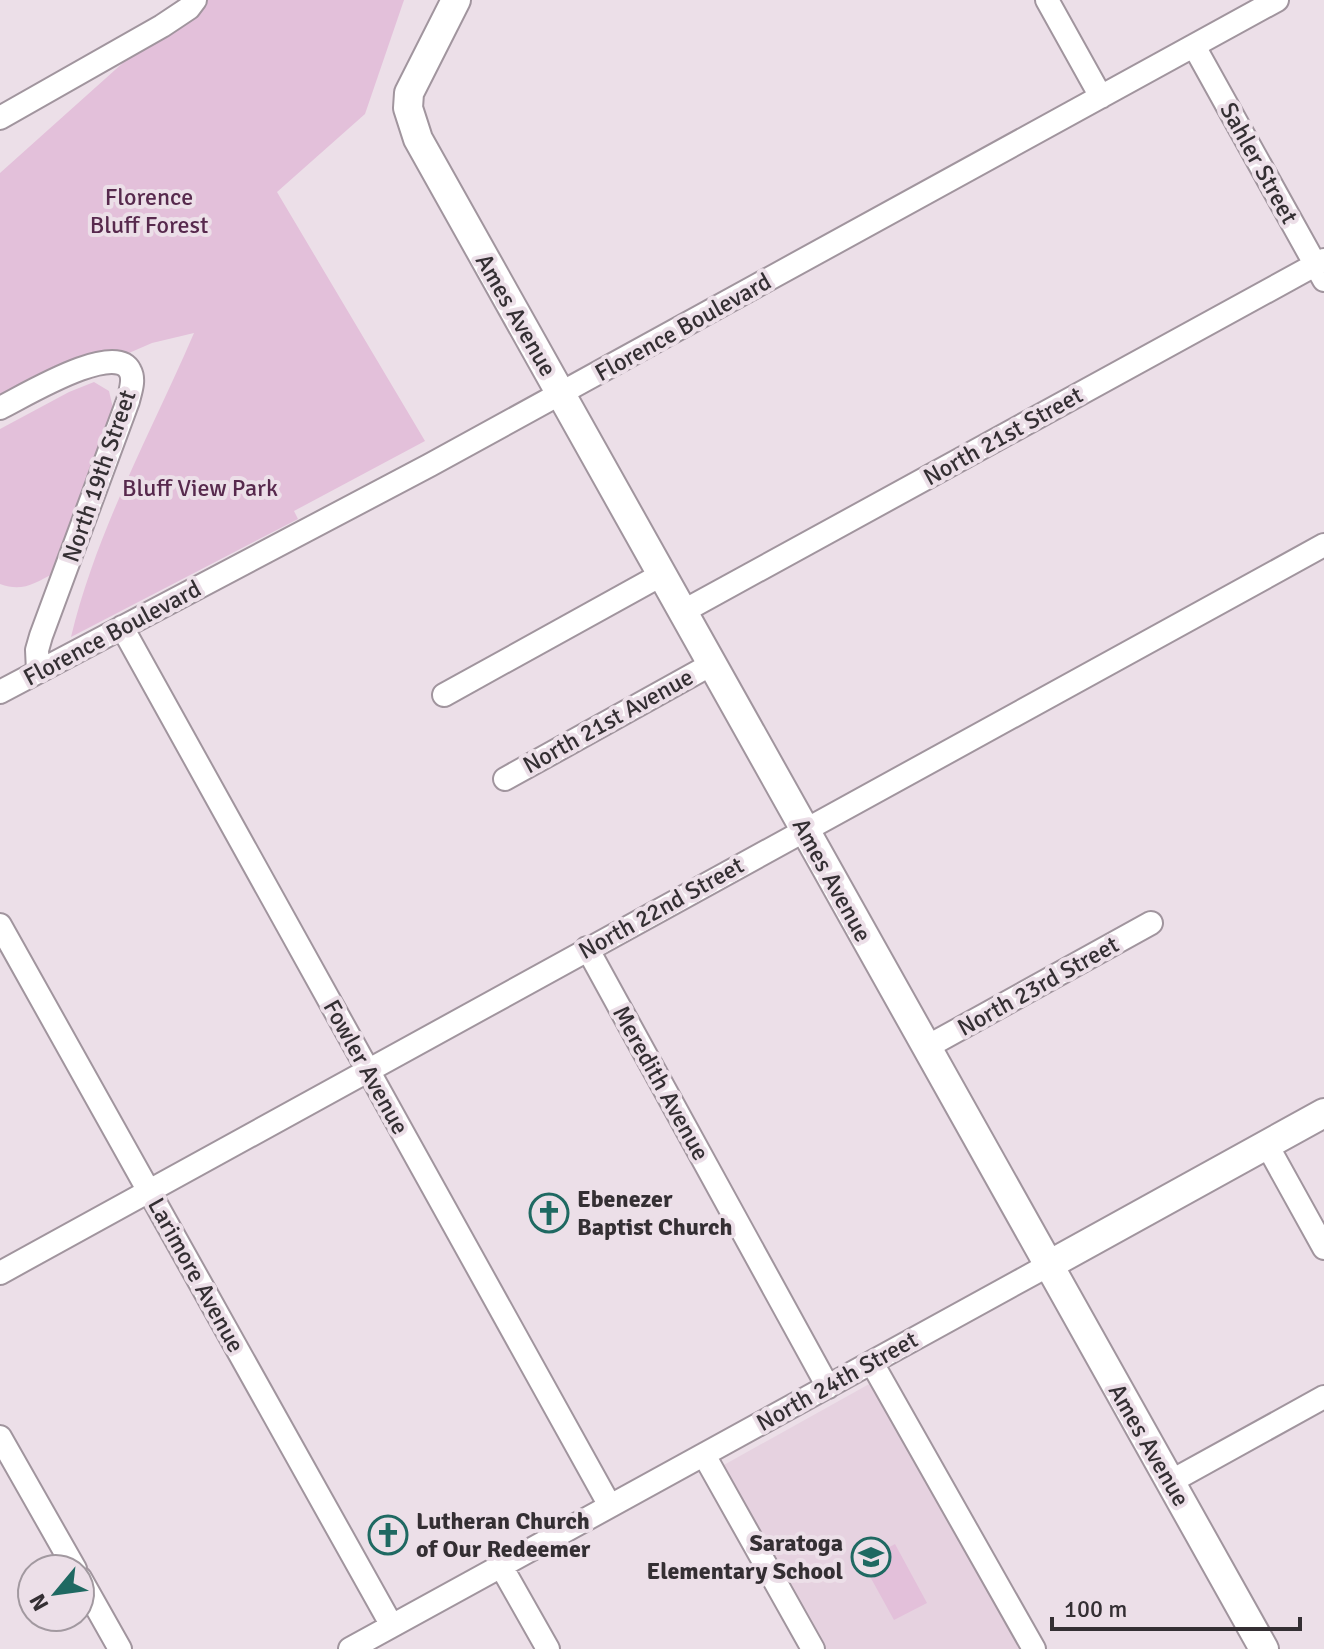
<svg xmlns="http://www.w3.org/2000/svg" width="1324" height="1649" viewBox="0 0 1324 1649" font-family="Signika,sans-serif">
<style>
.built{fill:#e6d2e0}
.green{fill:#e3c0da}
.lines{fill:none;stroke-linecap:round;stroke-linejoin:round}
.minor-casing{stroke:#a1959e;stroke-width:26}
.major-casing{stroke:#a1959e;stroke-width:32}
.minor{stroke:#fff;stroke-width:22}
.major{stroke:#fff;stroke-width:28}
.labels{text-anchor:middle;stroke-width:8;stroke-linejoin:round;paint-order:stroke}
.street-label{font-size:24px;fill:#342f33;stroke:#ecdfe8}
.park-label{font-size:24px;fill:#57294d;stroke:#ecdfe8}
.poi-label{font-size:24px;font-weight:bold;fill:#342f33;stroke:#ecdfe8;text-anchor:start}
</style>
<rect width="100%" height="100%" fill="#ecdfe8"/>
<path class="built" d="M871,1383L1020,1649H825L722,1466Z"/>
<path class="green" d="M179,0H404L365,114L277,192L425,441L294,511L298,519L71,637C97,529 151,433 194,333L152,343L0,409V173L173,18Z
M94,382L109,391L113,408L54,573C34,584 22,592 0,584V429L69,392Z
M895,1544L927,1603L894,1620L862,1562Z"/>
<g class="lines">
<defs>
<path id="minor" d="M1047,0L1101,97
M1194,46L1324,280
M0,118L162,26L189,8L195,0
M0,408C21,398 115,340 130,371C135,380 130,392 128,401L41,636L37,650L38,671
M682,612L1324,260
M122,627L610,1506
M0,692L430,465L1277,0
M444,695L661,575
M505,779L712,664
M0,925L392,1626
M587,948L828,1387
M925,1048L1151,923
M1267,1145L1324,1248
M0,1273C439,1027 882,787 1324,545
M872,1363L1034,1649
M0,1437L75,1569
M704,1455L813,1649
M1170,1482L1324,1397
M501,1566L548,1649
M80,1578L120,1649
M350,1649L1047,1266"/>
<path id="major" d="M456,0L409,93L408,108L418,139L1264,1649
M1047,1266L1324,1113"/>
</defs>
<use href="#minor" class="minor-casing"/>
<use href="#major" class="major-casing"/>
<use href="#minor" class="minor"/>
<use href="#major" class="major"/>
</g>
<defs>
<symbol id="church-ring" viewBox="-11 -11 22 22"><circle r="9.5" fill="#ecdfe8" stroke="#1f6962" stroke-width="1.5"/><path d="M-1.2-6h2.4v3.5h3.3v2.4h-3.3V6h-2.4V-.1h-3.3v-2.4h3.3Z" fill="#1f6962"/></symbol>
<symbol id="school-ring" viewBox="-11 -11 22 22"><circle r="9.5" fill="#ecdfe8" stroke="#1f6962" stroke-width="1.5"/><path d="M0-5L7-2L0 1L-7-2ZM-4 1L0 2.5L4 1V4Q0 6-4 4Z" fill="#1f6962"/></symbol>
</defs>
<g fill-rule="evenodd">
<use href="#church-ring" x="527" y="1191" width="44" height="44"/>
<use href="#church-ring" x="366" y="1513" width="44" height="44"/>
<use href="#school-ring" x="849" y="1535" width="44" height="44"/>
</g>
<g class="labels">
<g class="street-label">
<text transform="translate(1259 163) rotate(61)" y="8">Sahler Street</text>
<text transform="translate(516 315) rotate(60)" y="8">Ames Avenue</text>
<text transform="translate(683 327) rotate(-29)" y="8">Florence Boulevard</text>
<text transform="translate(1003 436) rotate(-29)" y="8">North 21st Street</text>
<text transform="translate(99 476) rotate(-71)" y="8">North 19th Street</text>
<text transform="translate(112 633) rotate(-28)" y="8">Florence Boulevard</text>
<text transform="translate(608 721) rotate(-29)" y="8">North 21st Avenue</text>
<text transform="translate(832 880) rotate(61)" y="8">Ames Avenue</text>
<text transform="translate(661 908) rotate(-29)" y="8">North 22nd Street</text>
<text transform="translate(1038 986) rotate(-29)" y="8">North 23rd Street</text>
<text transform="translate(366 1067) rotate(61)" y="8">Fowler Avenue</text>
<text transform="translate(661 1083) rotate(61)" y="8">Meredith Avenue</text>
<text transform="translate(196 1275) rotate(61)" y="8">Larimore Avenue</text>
<text transform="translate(837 1381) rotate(-29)" y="8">North 24th Street</text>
<text transform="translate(1149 1445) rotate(60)" y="8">Ames Avenue</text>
</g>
<g class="park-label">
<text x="149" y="205">Florence<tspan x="149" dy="28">Bluff Forest</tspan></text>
<text x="200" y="496">Bluff View Park</text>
</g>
<g class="poi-label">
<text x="577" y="1207">Ebenezer<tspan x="577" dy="28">Baptist Church</tspan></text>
<text x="416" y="1529">Lutheran Church<tspan x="416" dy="28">of Our Redeemer</tspan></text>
<text x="843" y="1551" text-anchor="end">Saratoga<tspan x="843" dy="28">Elementary School</tspan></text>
</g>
</g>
<g transform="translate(56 1593) rotate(241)"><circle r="38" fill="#ecdfe8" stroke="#a299a0" stroke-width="2"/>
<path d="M0-6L14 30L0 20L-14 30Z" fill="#1f6962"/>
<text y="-12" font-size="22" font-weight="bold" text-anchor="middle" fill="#342f33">N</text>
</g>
<path d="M1052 1617v12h248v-12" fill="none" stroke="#342f33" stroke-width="4"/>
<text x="1064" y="1617" font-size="24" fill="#342f33" stroke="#ecdfe8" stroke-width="6" paint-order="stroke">100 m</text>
</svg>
